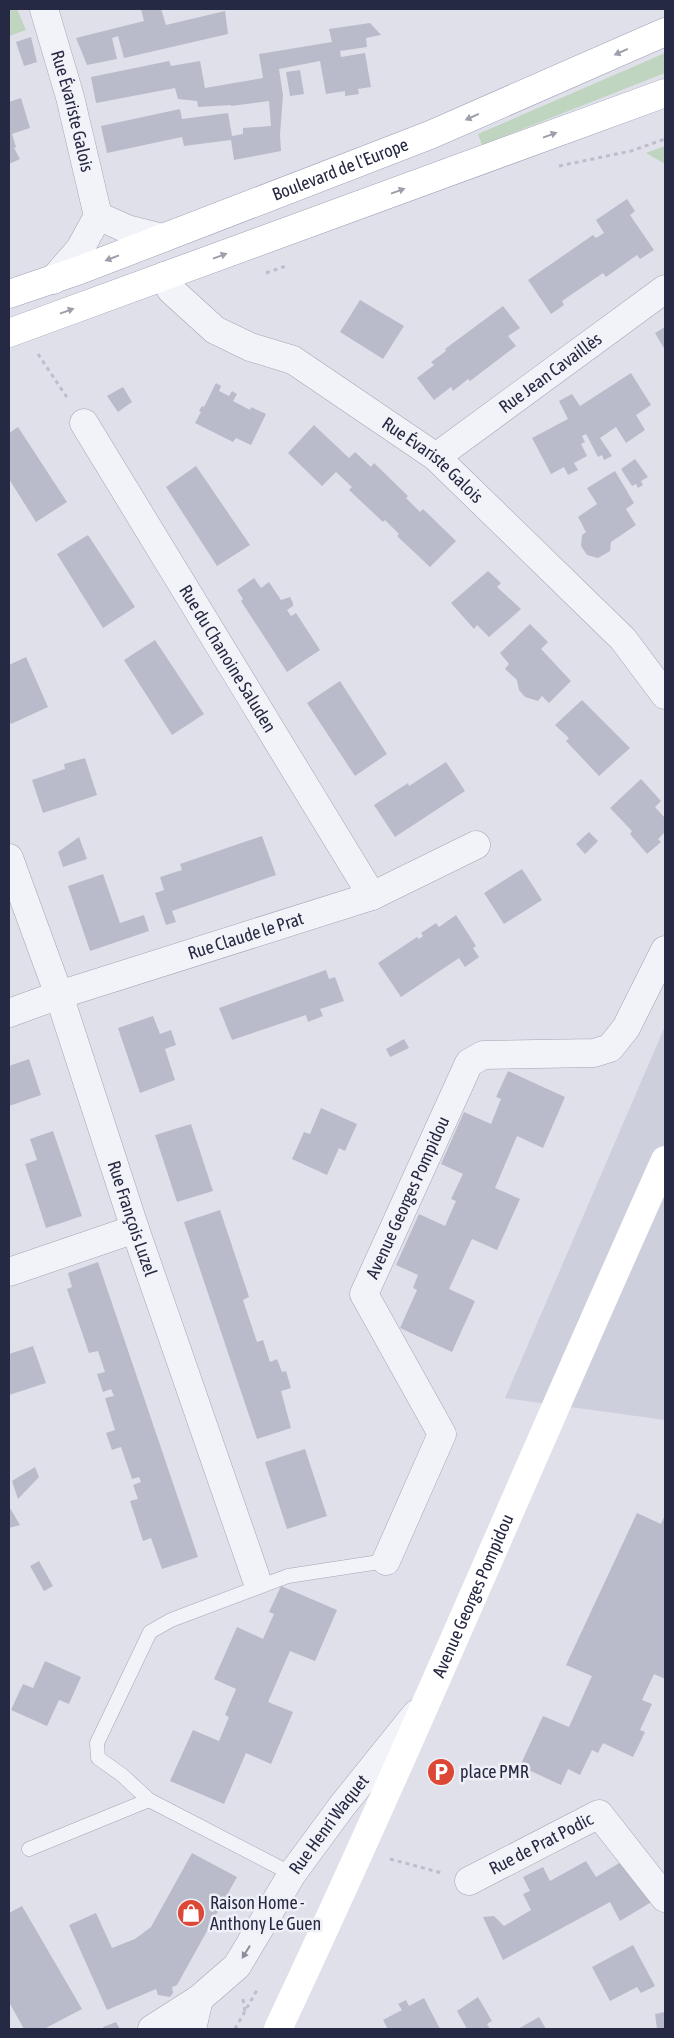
<svg xmlns="http://www.w3.org/2000/svg" width="674" height="2038" viewBox="0 0 674 2038" font-family="'Asap Condensed',sans-serif">
<style>
.built{fill:#cdcfdc}
.green{fill:#bfd5bf}
.building{fill:#b9bbca}
.lines{fill:none;stroke-linecap:round;stroke-linejoin:round}
.service-casing{stroke:#a4a5b5;stroke-width:15}
.minor-casing{stroke:#a4a5b5;stroke-width:29}
.primary-casing{stroke:#9da1b7;stroke-width:29}
.path{stroke:#bdbec9;stroke-width:3;stroke-dasharray:4 4;stroke-linecap:butt}
.service{stroke:#f2f3f8;stroke-width:14}
.minor{stroke:#f2f3f8;stroke-width:28}
.secondary{stroke:#fff;stroke-width:28}
.primary{stroke:#fff;stroke-width:28}
.oneway{fill:#9d9faa}
.oneway2{fill:#8c8e9e}
.labels{text-anchor:middle;stroke-width:5;stroke-linejoin:round;paint-order:stroke}
.street-label{font-size:18px;fill:#262943;stroke:#eff0f7}
.poi-label{font-size:18px;fill:#262943;stroke:#eff0f7;text-anchor:start}
</style>
<rect width="100%" height="100%" fill="#dfe0ea"/>
<path class="built" d="M665,1026V1420L505,1398Z"/>
<path class="green" d="M9,9H17L26,30L9,36Z
M665,53V73L482,145L478,134Z
M665,146V164L646,153Z"/>
<path class="building" d="M141,9H161L166,25L225,11L228,34L124,58L118,36L112,38L117,59L87,65L76,38L144,21Z
M370,23L381,35L366,38L367,47L340,51L341,57L365,53L371,87L358,89L359,94L345,96V91L326,94L320,61L279,69L283,95L280,135L281,151L234,160L231,140L184,146L182,137L107,153L101,126L180,109L182,119L228,113L232,136L243,134V128L271,126L269,101L231,106V105L198,107L197,101L178,99L175,88L96,103L91,77L169,61L171,66L200,61L205,88L263,78L259,54L332,42L329,29Z
M31,37L37,62L24,66L16,42Z
M300,70L304,94L290,96L286,72Z
M21,98L30,128L12,134L16,147L14,148L20,159L9,164V102Z
M627,199L635,211L630,215L654,250L640,259L637,255L606,277L603,273L562,301L564,305L551,314L528,280L593,235L596,238L604,233L596,220Z
M360,300L404,326L383,359L340,332Z
M503,306L520,328L508,336L516,346L470,381L468,379L453,391L451,387L434,400L417,378L434,365L431,362L446,351L445,349Z
M665,327V350L655,333Z
M631,373L651,405L636,415L645,430L626,443L616,427L600,438L612,456L604,460L602,455L598,457L586,434L582,436L585,442L581,444L587,456L574,463L578,470L568,475L564,467L551,474L532,438L568,419L559,401L572,394L580,406Z
M216,383L221,386L219,391L229,396L232,391L237,394L233,401L250,410L251,407L266,414L251,445L236,438L233,442L195,423L201,412L199,411L202,406L204,407Z
M123,387L132,402L118,412L107,396Z
M314,425L349,458L355,452L371,467L374,463L408,496L406,498L420,512L423,509L456,541L430,567L397,536L399,534L385,520L383,522L349,490L352,487L336,472L322,486L288,453Z
M18,427L67,502L36,522L9,479V433Z
M635,459L648,477L641,481L643,485L638,488L636,484L632,486L621,469Z
M196,466L250,545L217,566L166,487Z
M615,471L634,503L626,509L636,525L611,542L610,551L598,558L587,555L581,546L582,535L586,532L578,517L597,504L587,488Z
M88,535L135,607L103,628L57,554Z
M488,571L501,583L497,587L521,609L489,637L477,625L474,629L451,603Z
M254,578L261,588L269,582L281,600L290,597L293,603V606L287,610L291,616L296,613L320,650L287,672L241,601L243,599L237,590Z
M530,624L548,642L541,649L571,681L549,703L542,696L538,701L525,697L519,690L517,680L505,669L509,664L500,653Z
M155,640L204,714L172,735L124,660Z
M26,657L48,707L11,724L9,719V665Z
M340,681L387,754L355,776L307,703Z
M582,700L630,748L599,776L566,741L569,738L555,725Z
M85,758L97,795L43,813L32,780L65,769L64,764Z
M446,762L465,791L395,837L374,805L408,783L409,786Z
M641,779L661,801L655,807L665,818V832L658,839L661,842L647,854L630,834L632,831L610,808Z
M589,832L598,841L585,854L576,844Z
M262,836L276,875L172,911L176,922L166,925L155,893L164,890L160,877L182,870L180,864Z
M79,837L87,859L63,867L58,852Z
M522,869L542,900L504,924L484,893Z
M103,874L120,923L144,915L149,931L90,951L68,886Z
M456,915L476,946L473,948L479,957L465,967L459,958L401,997L378,963L417,937L419,939L423,936L421,933L436,923L439,927Z
M326,970L329,979L335,977L344,1001L320,1009L323,1016L308,1022L306,1015L232,1040L219,1008Z
M153,1016L160,1034L171,1030L176,1045L165,1049L175,1080L140,1093L118,1028Z
M404,1039L409,1048L390,1057L386,1049Z
M29,1059L41,1095L9,1106V1066Z
M508,1071L565,1097L543,1148L517,1136L495,1188L520,1199L497,1250L472,1239L449,1289L475,1301L452,1352L400,1328L417,1290L413,1288L418,1275L396,1265L419,1214L445,1226L456,1201L451,1199L463,1174L441,1164L464,1112L491,1124L501,1099L496,1097Z
M321,1108L357,1124L345,1151L339,1148L327,1175L292,1159L304,1132L310,1134Z
M191,1124L213,1191L177,1202L155,1135Z
M53,1131L82,1216L46,1228L25,1164L37,1160L30,1139Z
M220,1210L249,1297L243,1300L257,1342L263,1340L270,1362L277,1359L282,1372L286,1371L291,1388L281,1391L291,1428L257,1439L184,1222Z
M98,1262L198,1557L162,1569L151,1538L143,1541L130,1501L138,1499L133,1485L141,1482L139,1477L132,1479L121,1447L112,1450L106,1433L115,1430L105,1398L114,1396L111,1389L103,1392L97,1374L105,1372L98,1351L89,1353L67,1289L72,1287L68,1273Z
M33,1346L46,1383L9,1395V1354Z
M305,1449L327,1516L287,1529L265,1462Z
M35,1467L39,1477L18,1499L12,1481Z
M10,1508L20,1525L9,1528V1509Z
M637,1513L661,1524L665,1515V1679L654,1674L642,1700L652,1704L640,1730L645,1732L633,1757L603,1743L598,1753L592,1750L580,1775L568,1769L561,1785L520,1766L543,1716L569,1727L592,1676L566,1665Z
M39,1561L53,1586L44,1591L30,1566Z
M281,1586L337,1610L315,1661L290,1651L268,1702L293,1712L271,1764L246,1753L224,1804L170,1781L193,1730L219,1741L229,1717L225,1715L236,1689L214,1679L237,1627L263,1639L274,1614L269,1612Z
M45,1661L81,1677L69,1704L59,1700L47,1726L11,1710L23,1684L33,1688Z
M192,1853L237,1877L177,1985L172,1987L173,1993L170,1997L158,1995L156,1989L107,2010L69,1925L96,1913L112,1948L135,1939L151,1927Z
M626,1859L653,1901L620,1921L610,1902L503,1960L483,1917L494,1916L504,1926L531,1910L523,1894L530,1891L523,1877L543,1867L550,1881L586,1861L596,1877Z
M22,1906L82,2009L44,2029H24L9,2002V1913Z
M633,1945L655,1986L641,1993L637,1987L610,2001L592,1967Z
M478,1997L492,2021L487,2024L490,2029H467L457,2011Z
M424,1998L440,2029H388L383,2020L402,2010L398,2004L406,2000L409,2006Z
M665,2012V2029H657L655,2014Z
M539,2017L546,2029H518Z
M116,2022L120,2029H104L103,2027Z"/>
<g class="lines">
<defs>
<path id="service" d="M149,1800L122,1775L98,1758L97,1743L150,1632L171,1620L288,1576L386,1561
M29,1849L149,1800L292,1874"/>
<g id="minor">
<path id="s1" d="M44,9L70,97L98,216L80,249L53,280"/>
<path d="M98,216L127,229L163,238"/>
<path id="s2" d="M164,276L171,290L215,330L250,347L293,360L436,457L623,639L665,695"/>
<path id="s3" d="M84,423L372,896"/>
<path id="s4" d="M436,457L665,289"/>
<path id="s5" d="M9,858L59,995L135,1229L256,1578"/>
<path id="s6" d="M9,1013L59,995L372,896L476,845"/>
<path d="M9,1272L135,1229"/>
<path id="s7" d="M386,1561L442,1434L364,1294L469,1063L483,1055L594,1053L610,1048L626,1028L665,950"/>
<path id="s8" d="M469,1881L599,1814L665,1898"/>
<path id="s9" d="M152,2029L199,1999L237,1966L292,1874L342,1806L416,1714"/>
<path d="M192,2029L199,1999"/>
</g>
<g id="primary">
<path id="s11" d="M9,294L80,270L430,135L665,32"/>
<path d="M9,333L665,93"/>
</g>
</defs>
<use href="#service" class="service-casing"/>
<use href="#minor" class="minor-casing"/>
<use href="#primary" class="primary-casing"/>
<path class="path" d="M559,166L631,151L665,139
M266,273L286,266
M38,354L68,399
M390,1859L442,1873
M243,1999L245,2012
M235,2029L257,1990"/>
<use href="#service" class="service"/>
<use href="#minor" class="minor"/>
<path class="secondary" id="s10" d="M278,2029C413,1742 535,1449 665,1160"/>
<use href="#primary" class="primary"/>
</g>
<defs><path id="oneway-solid" d="M-6-.8H1V-3.2L6.5 0L1 3.2V.8H-6Z" transform="scale(1.25)"/></defs>
<g class="oneway">
<use href="#oneway-solid" transform="translate(621 52) rotate(156)"/>
<use href="#oneway-solid" transform="translate(472 117) rotate(156)"/>
<use href="#oneway-solid" transform="translate(550 135) rotate(-20)"/>
<use href="#oneway-solid" transform="translate(398 191) rotate(-20)"/>
<use href="#oneway-solid" transform="translate(220 256) rotate(-20)"/>
<use href="#oneway-solid" transform="translate(112 258) rotate(159)"/>
<use href="#oneway-solid" transform="translate(67 311) rotate(-20)"/>
</g>
<use class="oneway2" href="#oneway-solid" transform="translate(246 1952) rotate(122)"/>
<defs>
<symbol id="parking-disc" viewBox="-11 -11 22 22"><circle r="9.5" fill="#dc4736" stroke="#eff0f7"/><path d="M-3.5-5.5H1a3.5 3.5 0 0 1 0 7H-1V5.5H-3.5ZM-1-3.4V-.6H.8a1.4 1.4 0 0 0 0-2.8Z" fill="#fff"/></symbol>
<symbol id="shop-disc" viewBox="-11 -11 22 22"><circle r="9.5" fill="#dc4736" stroke="#eff0f7"/><path d="M-5-2.5h2.3a2.7 3.5 0 0 1 5.4 0H5L5.5 6h-11ZM-1.5-2.5h3a1.5 2.3 0 0 0-3 0Z" fill="#fff"/></symbol>
</defs>
<g fill-rule="evenodd">
<use href="#parking-disc" x="425" y="1756" width="32" height="32"/>
<use href="#shop-disc" x="175" y="1897" width="32" height="32"/>
</g>
<g class="labels">
<g class="street-label">
<text dy="6" stroke="none"><textPath href="#s1" startOffset="106">Rue Évariste Galois</textPath></text>
<text dy="6" stroke="none"><textPath href="#s11" startOffset="354">Boulevard de l'Europe</textPath></text>
<text dy="6" stroke="none"><textPath href="#s4" startOffset="142">Rue Jean Cavaillès</textPath></text>
<text dy="6" stroke="none"><textPath href="#s2" startOffset="331">Rue Évariste Galois</textPath></text>
<text dy="6" stroke="none"><textPath href="#s3" startOffset="276">Rue du Chanoine Saluden</textPath></text>
<text dy="6" stroke="none"><textPath href="#s6" startOffset="249">Rue Claude le Prat</textPath></text>
<text dy="6" stroke="none"><textPath href="#s7" startOffset="405">Avenue Georges Pompidou</textPath></text>
<text dy="6" stroke="none"><textPath href="#s5" startOffset="381">Rue François Luzel</textPath></text>
<text dy="6" stroke="none"><textPath href="#s10" startOffset="475">Avenue Georges Pompidou</textPath></text>
<text dy="6" stroke="none"><textPath href="#s9" startOffset="275">Rue Henri Waquet</textPath></text>
<text dy="6" stroke="none"><textPath href="#s8" startOffset="81">Rue de Prat Podic</textPath></text>
</g>
<g class="poi-label">
<text x="460" y="1778">place PMR</text>
<text x="210" y="1909">Raison Home -<tspan x="210" dy="21">Anthony Le Guen</tspan></text>
</g>
</g>
<rect width="674" height="2038" fill="none" stroke="#262943" stroke-width="20"/>
</svg>
